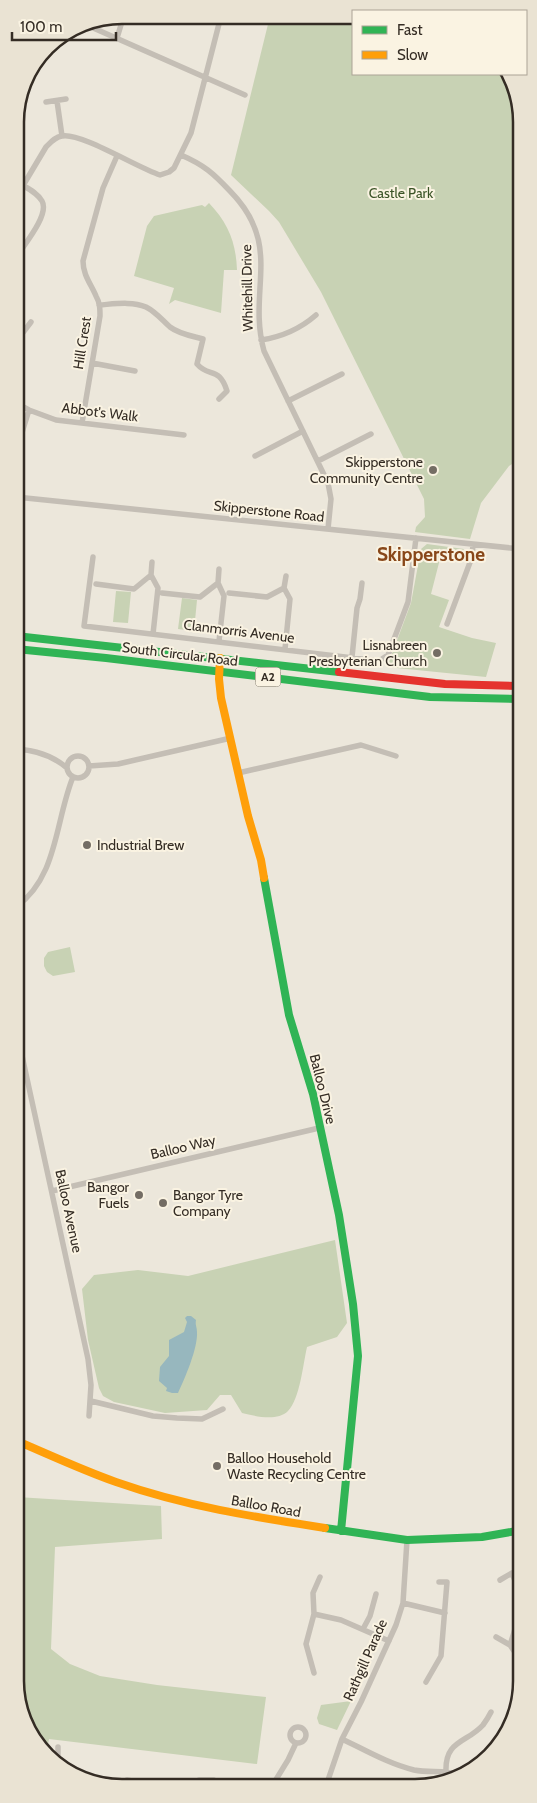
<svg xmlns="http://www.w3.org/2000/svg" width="537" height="1803" viewBox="0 0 537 1803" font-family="Cabin,sans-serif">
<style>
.green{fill:#c8d2b4}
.water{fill:#97b7be}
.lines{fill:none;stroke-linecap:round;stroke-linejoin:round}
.street{stroke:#c4beb5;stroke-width:5.5}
.fast{stroke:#30b455;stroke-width:8}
.slow{stroke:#ff9f0a;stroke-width:8}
.jam{stroke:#e5322d;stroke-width:8}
.poi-dot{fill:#746d64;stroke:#faf3e2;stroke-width:2}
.labels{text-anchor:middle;stroke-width:4;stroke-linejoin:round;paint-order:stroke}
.shield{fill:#faf3e2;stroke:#6f685d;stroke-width:1}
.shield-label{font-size:12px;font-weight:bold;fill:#342c24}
.park-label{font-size:14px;fill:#3b5427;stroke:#faf3e2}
.street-label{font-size:14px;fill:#342c24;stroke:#faf3e2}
.poi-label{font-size:14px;fill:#342c24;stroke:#faf3e2;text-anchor:end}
.district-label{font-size:19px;font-weight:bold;fill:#884719;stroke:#faf3e2}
.rim{fill:none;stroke:#342c24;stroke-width:2.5}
</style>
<rect width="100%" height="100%" fill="#ece7db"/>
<path class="green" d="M270,16L353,17V74H505L520,101V459L509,466L481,503L470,539L415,532L416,527L425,517L424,499L321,292L279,222L269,211L231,175Z
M209,203C228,223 236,242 237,270H224L221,313L175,300L169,304L174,288L134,276L147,226L154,216L202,205L205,207Z
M427,544L464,549L457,558L441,555L431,594L449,600L439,627L472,638L496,643L486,677L387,667L411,603L421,549Z
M116,591L131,592L128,623L113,622Z
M182,598L197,600L194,631L178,629Z
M70,947L75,972L53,976L47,972L44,966V958L48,952Z
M335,1240L347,1323L337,1337L307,1347C303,1364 300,1399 288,1411C277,1422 255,1416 242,1413L231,1395H220L207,1410L165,1413L114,1402L103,1396L99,1388L88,1340L82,1289L94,1275L138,1270L188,1276Z
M17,1497L161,1506L162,1539L55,1547L51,1649L70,1664L100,1676L157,1685L266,1697L257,1764L49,1739L47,1750V1757H46L17,1702Z
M351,1701L337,1730L319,1724L317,1718L321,1705Z"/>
<path class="water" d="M187,1316H191L196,1320C195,1325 197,1327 197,1332C198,1348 185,1378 178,1393H172L166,1391L167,1388L159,1381L160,1367L169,1356V1340L184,1332L187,1322L185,1318Z"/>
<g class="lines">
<path class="street" d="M82,23L245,95
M117,38L124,15
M57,101L62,136
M46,102L66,99
M181,155C204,165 213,173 230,191C284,246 247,289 264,351L328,483L331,499L328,529
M15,199L46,147C51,142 55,137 62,136C80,132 138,168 160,175L169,172L174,168L191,133L221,16
M15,259C23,246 50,215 42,201C38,194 31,190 24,186
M99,305C114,304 132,301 146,307C156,312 162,320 170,327C179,334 192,336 203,339L197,364C209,378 219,366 227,391L219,399
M261,340C281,337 300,329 316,315
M15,343L31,322
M92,363L135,371
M288,401L342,374
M16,403L29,410L56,420L184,435
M82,423L100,316C100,309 100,303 96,296C91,284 83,275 83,261L103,188L117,156
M255,456L303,431
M318,461L371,434
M16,469L20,439L29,410
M16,497L521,549
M93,557L84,626L379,661L388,655L408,602L416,538
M152,562L151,575L158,588L153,634
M219,569L218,583L224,596L219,641
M96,584L134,589L151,575
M162,593L200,597L218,583
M229,593L267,597L284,588
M447,624L472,557L473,544
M285,649L290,599L284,588L286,576
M352,657L357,608L360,599L362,583
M16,749C35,750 52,755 67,768
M67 767a11 11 0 1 1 22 0a11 11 0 1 1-22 0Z
M89,766L118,764L231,738
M238,773L361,745L396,756
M16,907C58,877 55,821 73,777
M16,1028L88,1359L91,1385L89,1416
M52,1191L319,1128
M91,1401L153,1416L177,1418L202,1419L223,1409
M500,1580L512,1573C524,1601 519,1618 510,1645
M403,1603L445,1613
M314,1614L341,1620L389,1641
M363,1629L370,1616L376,1594
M496,1637L510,1645L516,1654
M314,1673L306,1644L314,1614L313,1593L320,1577
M426,1682L441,1656L447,1582H439
M290 1735a8 8 0 1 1 16 0a8 8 0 1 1-16 0Z
M342,1739C365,1750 389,1764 414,1770C429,1773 443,1770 457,1774
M58,1747V1763
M446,1771C445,1740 467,1743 483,1725C486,1721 489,1716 491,1712
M127,1780L149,1784L183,1786L199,1780H214L221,1786
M272,1786L288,1760L296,1743
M326,1786L342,1739L361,1702L396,1625L403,1603L407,1540"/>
<path class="fast" d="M16,636L339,672
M16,649L106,658L430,697L521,699
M264,878L289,1015L313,1094L339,1215L353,1304L358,1356L341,1531
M325,1528L407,1540L482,1537L522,1530"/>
<path class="slow" d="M220,658L219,679L221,698L248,816L261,860L264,878
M17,1441C50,1455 82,1470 116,1482C184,1506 254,1517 325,1528"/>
<path class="jam" d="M339,672L445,684L521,686"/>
</g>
<g class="poi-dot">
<circle cx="433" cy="470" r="5"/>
<circle cx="437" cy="653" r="5"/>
<circle cx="87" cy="845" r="5"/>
<circle cx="139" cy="1195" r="5"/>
<circle cx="163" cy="1203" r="5"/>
<circle cx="217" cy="1466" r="5"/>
</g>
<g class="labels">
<rect class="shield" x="255.5" y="667.5" width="25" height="19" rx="4"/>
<g class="shield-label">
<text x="268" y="681">A2</text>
</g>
<g class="park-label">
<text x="401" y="198">Castle Park</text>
</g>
<g class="street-label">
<text transform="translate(247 288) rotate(-91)" y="5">Whitehill Drive</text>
<text transform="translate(82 343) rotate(-81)" y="5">Hill Crest</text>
<text transform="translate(100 412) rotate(7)" y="5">Abbot's Walk</text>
<text transform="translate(269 511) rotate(6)" y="5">Skipperstone Road</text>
<text transform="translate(239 631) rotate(7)" y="5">Clanmorris Avenue</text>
<text transform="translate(180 654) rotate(7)" y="5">South Circular Road</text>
<text transform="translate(323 1089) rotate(76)" y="5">Balloo Drive</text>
<text transform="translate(183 1147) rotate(-13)" y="5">Balloo Way</text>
<text transform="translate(69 1211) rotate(78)" y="5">Balloo Avenue</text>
<text transform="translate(266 1506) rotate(10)" y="5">Balloo Road</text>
<text transform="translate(365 1660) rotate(-66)" y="5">Rathgill Parade</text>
</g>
<g class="poi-label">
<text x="423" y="467">Skipperstone<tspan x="423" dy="16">Community Centre</tspan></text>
<text x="427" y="650">Lisnabreen<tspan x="427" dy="16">Presbyterian Church</tspan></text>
<text x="97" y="850" text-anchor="start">Industrial Brew</text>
<text x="129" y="1192">Bangor<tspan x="129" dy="16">Fuels</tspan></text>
<text x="173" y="1200" text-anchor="start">Bangor Tyre<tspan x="173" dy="16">Company</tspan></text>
<text x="227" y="1463" text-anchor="start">Balloo Household<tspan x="227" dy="16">Waste Recycling Centre</tspan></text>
</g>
<g class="district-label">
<text x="431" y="561">Skipperstone</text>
</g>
</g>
<path d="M0 0H537V1803H0ZM122 24H415A98 98 0 0 1 513 122V1681A98 98 0 0 1 415 1779H122A98 98 0 0 1 24 1681V122A98 98 0 0 1 122 24Z" fill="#eae3d3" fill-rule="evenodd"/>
<path class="rim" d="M122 24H415A98 98 0 0 1 513 122V1681A98 98 0 0 1 415 1779H122A98 98 0 0 1 24 1681V122A98 98 0 0 1 122 24Z"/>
<rect x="352" y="10" width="175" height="65" fill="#faf3e2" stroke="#aba396"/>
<rect x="362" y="26" width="25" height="8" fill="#30b455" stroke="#aba396"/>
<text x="397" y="35" font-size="15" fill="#342c24">Fast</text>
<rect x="362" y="51" width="25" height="8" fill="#ff9f0a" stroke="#aba396"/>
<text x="397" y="60" font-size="15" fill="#342c24">Slow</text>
<path d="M12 32v8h104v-8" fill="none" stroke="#342c24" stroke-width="2.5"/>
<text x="20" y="32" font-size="15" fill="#342c24" stroke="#faf3e2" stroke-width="4" paint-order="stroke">100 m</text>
</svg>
